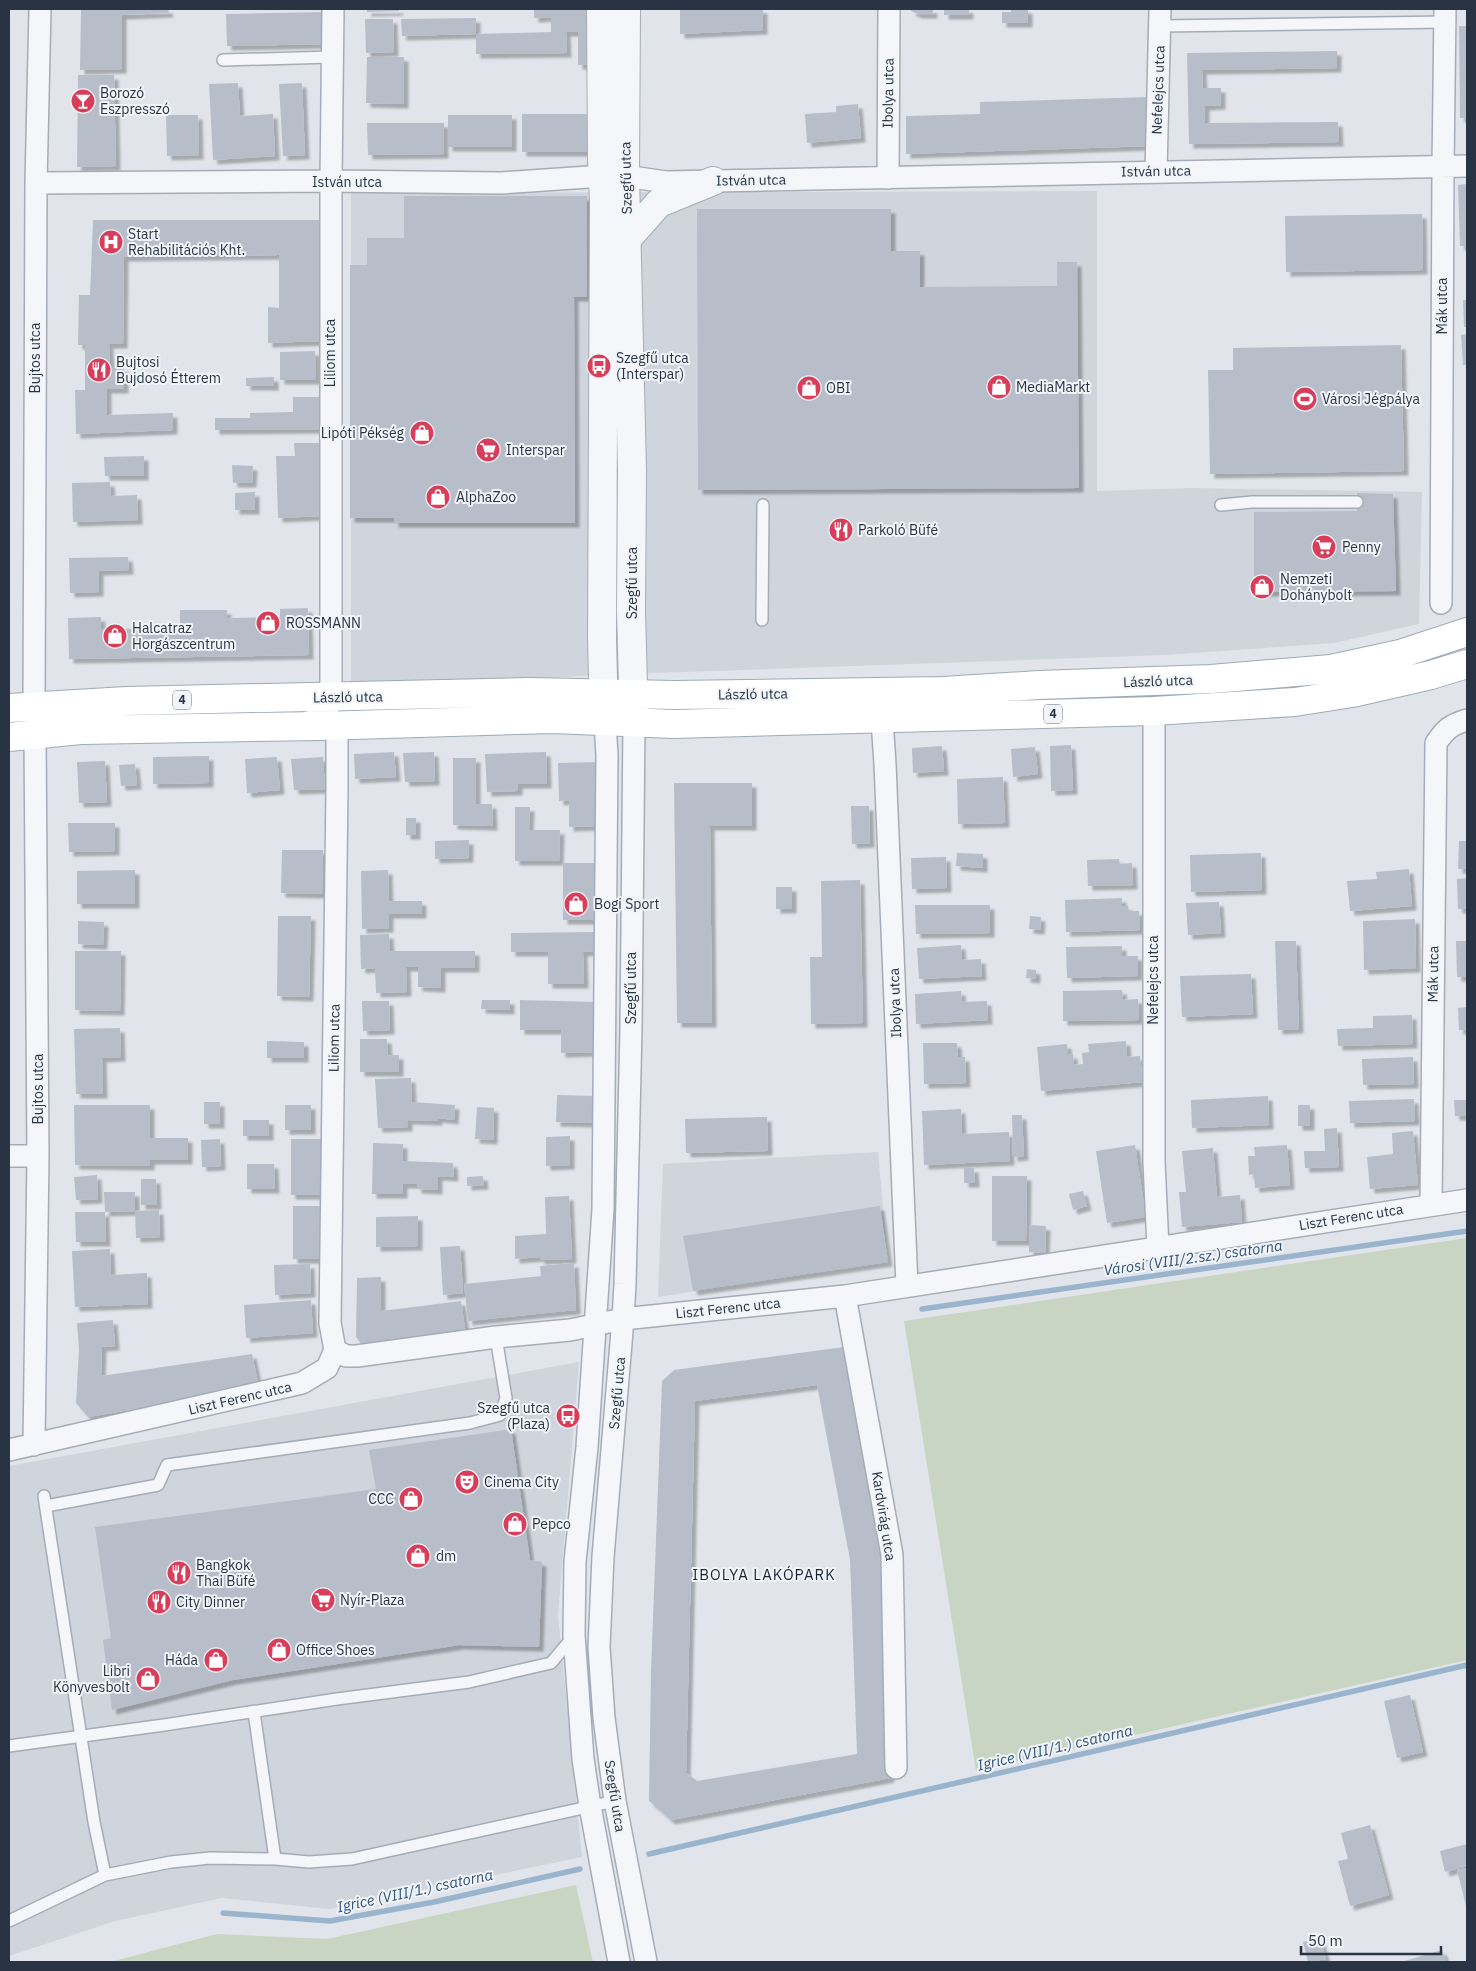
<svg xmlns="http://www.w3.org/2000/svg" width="1476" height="1971" viewBox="0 0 1476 1971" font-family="'IBM Plex Sans',sans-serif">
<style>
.built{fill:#cfd4dd}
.green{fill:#c7d5c2}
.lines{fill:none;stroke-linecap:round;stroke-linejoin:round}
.stream{stroke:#9ab4cd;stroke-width:5.5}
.building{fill:#b8bec9;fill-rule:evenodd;filter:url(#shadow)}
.service-casing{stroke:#a6acb6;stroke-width:14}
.minor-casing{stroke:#a6acb6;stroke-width:24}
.tertiary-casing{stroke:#a6acb6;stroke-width:30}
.primary-casing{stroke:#9faab7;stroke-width:30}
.service{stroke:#f4f6f9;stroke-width:11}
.minor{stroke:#f4f6f9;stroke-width:21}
.tertiary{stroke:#f4f6f9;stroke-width:28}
.primary{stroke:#fff;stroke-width:28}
.labels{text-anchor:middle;stroke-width:4;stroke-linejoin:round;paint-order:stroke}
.shield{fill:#f1f4f8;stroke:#646d7a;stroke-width:1}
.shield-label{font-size:12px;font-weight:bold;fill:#283344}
.street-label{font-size:14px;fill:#283344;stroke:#f1f4f8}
.poi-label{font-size:14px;fill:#283344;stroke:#f1f4f8;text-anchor:start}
.water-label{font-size:15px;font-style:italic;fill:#2f537b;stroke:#f1f4f8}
.neighbourhood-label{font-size:15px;letter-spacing:1px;fill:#1a2435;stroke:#f1f4f8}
</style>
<defs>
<filter id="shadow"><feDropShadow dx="4.5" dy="4.5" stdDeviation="1" flood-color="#0004"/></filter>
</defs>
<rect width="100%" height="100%" fill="#e1e5eb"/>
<path class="built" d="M1097,191V491L1191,488L1422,492L1419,624L1334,643L1164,655L598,675L351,691V193Z
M878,1152L888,1262L658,1297L663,1164Z
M579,1362L558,1615L582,1857L329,1909L222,1898L115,1921L9,1956V1466Z"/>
<path class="green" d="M1467,1238V1660L976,1771L904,1321Z
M576,1885L593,1962H110L217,1934L327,1939Z"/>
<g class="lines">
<path class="stream" d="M922,1309L1467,1231
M649,1854L1467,1665
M223,1913L330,1921L434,1902L580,1869"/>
</g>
<path class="building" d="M81,9H168L169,13L122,15V69L80,70Z
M367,9H399V11L367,12Z
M534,9H597L598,65H578V32H566L567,53L476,54V34L551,32V17L534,18Z
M680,9H763V30L680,34Z
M911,9H933V14H918L911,11Z
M944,9H969V15H944Z
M1011,9H1028V23H1002V12H1011Z
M326,12L327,44L227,46L226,14Z
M476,18V34L402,36L401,19Z
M365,19H393L394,52L366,53Z
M1459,26H1467V118H1460Z
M1337,51V68L1202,70L1203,88H1221V105L1205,106V123L1338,122L1339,142L1189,144L1187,53Z
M367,57H404V104L366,103Z
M78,75H114L116,166L77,167Z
M238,83L240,116L273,114L275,156L213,160L209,84Z
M302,83L305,155L283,156L279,84Z
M1149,97L1151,146L906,154V116L980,114V102Z
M858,104L861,138L807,143L805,114L836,112V106Z
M522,114H597V152H522Z
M166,115H198L199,155L167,156Z
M448,115H512V147H448Z
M367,123H444V154L368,155Z
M1467,184V246H1460L1458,185Z
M404,196H587V297H574L575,523H394V518H350V265H367V238H404Z
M697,209H891V251H920V287L1057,286V262H1077L1079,488L698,490Z
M1422,214L1423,270L1286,272L1285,216Z
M93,220H323L322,341L268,343V307L279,308V255L124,257L123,344H109L110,368H124V389H107V415L173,413V430L76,434L75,390H85V345H78L79,295H90Z
M1463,300H1467V327H1464Z
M1467,334V365H1463L1461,335Z
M1401,345L1404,471L1210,474L1208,370H1233V348Z
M315,351L316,380H280V352Z
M274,377V386H246V378Z
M293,397H323V429L215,430V418H250V413L293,412Z
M294,443H321L323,516L278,518L276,456H295Z
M144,456V476H105L104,457Z
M232,465L253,466L252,483H233Z
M110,482L111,496L137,495L138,520L73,522L72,483Z
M255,492V510H235V493Z
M1357,493L1393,494L1396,591L1254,592V512L1357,511Z
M128,557L129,570L99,571V592L70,593L69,558Z
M308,608L309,655L69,659L68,618L101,617V629L180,628V610H227V618L280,617V609Z
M1071,745L1073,790L1051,791L1050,746Z
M942,746L944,771L913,773L912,748Z
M1035,747L1038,774L1013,777L1011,749Z
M394,752L396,777L355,779L354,754Z
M434,752L435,781L405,782L403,753Z
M546,752L547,784H518V791L487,792L485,754Z
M209,756V783L153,784V757Z
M277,757L280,790L247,793L245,759Z
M323,757L325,789L294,790L291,759Z
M453,758H476V804H492L493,826L453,825Z
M105,761L107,802L79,803L77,762Z
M598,762L599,826L569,827V800L559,801L558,763Z
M135,764L137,785L121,786L119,765Z
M1003,777L1005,823L958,824L957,779Z
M674,783H752V826H710L712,1023H677Z
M851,806H869L870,843L852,844Z
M515,807H530L529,830H560L559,861H515Z
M406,818H416V835H406Z
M68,823H115V851L69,852Z
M469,840V858L435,859V841Z
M1459,841H1467V869H1458Z
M282,850H323L322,894L281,893Z
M957,853L983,854V868L956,866Z
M1261,853L1262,890L1191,892L1190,855Z
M946,857L947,888L912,889L911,858Z
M1119,859L1120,864L1132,863L1133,885L1088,886L1087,860Z
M563,863H596L595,920H563Z
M1409,869L1412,906L1350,911L1347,881L1377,879L1376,872Z
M135,870V904H77V871Z
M388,870L389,901H422V914H389V928L362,929L361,871Z
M1467,878V909H1458L1457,879Z
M860,880L863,1023L811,1024L810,957H822L821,881Z
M776,887H792V909H776Z
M1122,898V906H1128L1129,911H1139L1140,930L1066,932L1065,900Z
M1219,902L1221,933L1188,935L1186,903Z
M915,905H990V933L916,934Z
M278,916H311L309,997L277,996Z
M1030,916L1041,917L1040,930L1029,929Z
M1415,919L1416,968L1364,970L1363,921Z
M78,921L104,922L103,945L78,944Z
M596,932V951L583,952L584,984H548V952H511V933Z
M389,934L390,951H475V968H441V988L418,987V967H406L407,992L376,993L375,968L361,969L360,935Z
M1275,941H1296L1299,1029L1278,1030Z
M1456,941H1467V977H1457Z
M961,945L962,960L981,959L982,976L919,979L917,948Z
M1122,946V956H1138V976L1067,978L1066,947Z
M75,951H121L120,1011L75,1010Z
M1027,969L1036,970V979L1026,978Z
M1251,974L1253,1014L1182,1017L1180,976Z
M1122,990L1123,1000L1138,999L1139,1020L1063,1021V991Z
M961,991L962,1002L987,1001L988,1020L916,1024L915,994Z
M482,1000H510V1010L481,1009Z
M520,1000L595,1002L596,1052L561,1053V1030H520Z
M362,1001H389L390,1030L363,1031Z
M1467,1007V1030H1459L1458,1008Z
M1412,1015L1413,1044L1338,1046L1337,1029L1373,1028V1016Z
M120,1028L121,1057L102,1058L103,1094H76L74,1029Z
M360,1039H387L388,1055H399V1072H360Z
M267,1041L304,1042V1058H267Z
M1126,1041L1127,1057L1140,1056L1143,1082L1041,1091L1037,1047L1067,1044L1068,1055L1073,1054L1074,1065L1083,1064L1082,1053L1089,1052L1088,1044Z
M923,1043H957L958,1057H965L966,1083L924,1084Z
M1413,1057L1414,1084L1363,1085L1362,1059Z
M411,1078L412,1102L455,1105L454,1120L438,1118V1121L408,1120V1127L378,1128L375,1079Z
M557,1095L596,1096L595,1123L556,1122Z
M1268,1096L1269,1125L1192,1128L1191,1100Z
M1414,1099L1415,1121L1350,1123L1349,1101Z
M1454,1100H1467V1116H1455Z
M204,1102H220V1124H204Z
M74,1105H150V1138H188V1160H150V1166L75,1165Z
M285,1105H311V1130H285Z
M1298,1105H1310V1126H1298Z
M477,1107L494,1108L493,1140L475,1139Z
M961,1109L962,1134L1009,1132L1010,1161L924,1165L922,1111Z
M1012,1115H1022L1024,1156L1013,1157Z
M767,1117L768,1151L686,1153L685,1119Z
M243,1120H269V1136H243Z
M1337,1128L1339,1167L1305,1168L1304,1151H1325L1324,1129Z
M1413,1131L1418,1185L1370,1189L1367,1157L1393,1154L1392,1133Z
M570,1136V1165L546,1166V1137Z
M220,1139L221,1166L202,1167L201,1140Z
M291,1139H322V1195H291Z
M373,1143L403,1144V1161L453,1163L454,1177L438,1176V1190L417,1189V1184H403V1194H372Z
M1135,1145L1146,1217L1107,1223L1096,1151Z
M1287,1145L1290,1185L1255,1188L1254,1174L1249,1175L1248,1156H1255L1254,1147Z
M1213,1148L1217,1197L1240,1195L1242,1222L1182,1227L1179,1192H1186L1182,1151Z
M247,1164H274L275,1189H247Z
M964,1168H974L975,1183H964Z
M97,1175L98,1199L76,1200L74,1177Z
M483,1176L484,1185L467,1186V1177Z
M992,1176H1027L1026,1241H992Z
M141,1179H156L157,1205H141Z
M1083,1191L1087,1206L1073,1210L1069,1194Z
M104,1192H135V1211L159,1210L160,1237L136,1238L135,1211L105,1212L106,1242H76L75,1212H105Z
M569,1196L572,1259L540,1260V1257L515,1259V1236L546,1234L545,1197Z
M293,1206H323V1259H293Z
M880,1206L888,1262L693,1291L683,1236Z
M418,1216V1246L376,1247V1217Z
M1029,1225L1046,1226L1045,1253L1029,1252Z
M460,1246L463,1293L443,1295L440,1247Z
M110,1249L111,1275L147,1273L148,1304L75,1307L72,1251Z
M574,1263L576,1310L468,1321L464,1284L541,1276L540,1266Z
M310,1264L311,1293L275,1295L274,1265Z
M381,1277V1311L461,1301L466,1335L365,1349L356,1337L357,1278Z
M311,1300L313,1333L246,1338L244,1305Z
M113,1320L115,1346L102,1347L101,1376L252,1354L259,1388L88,1417L76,1403L79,1349L77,1323Z
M844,1347L885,1553L890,1778L671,1820L649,1801L651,1671L662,1381L674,1370ZM817,1385L850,1560L857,1754L697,1781L686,1773L695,1401Z
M511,1429L530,1560L542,1562L539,1647L459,1645L447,1647L233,1680L112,1710L103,1640L111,1638L95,1527L376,1489L369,1450Z
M1410,1695L1423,1752L1397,1758L1384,1701Z
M1370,1825L1389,1895L1350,1906L1338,1861L1348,1859L1341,1833Z
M1467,1844V1866L1445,1872L1440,1851Z
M1467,1868V1910L1457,1870Z
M1320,1938L1326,1959L1308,1962L1303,1942Z
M1442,1950L1446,1962H1401Z"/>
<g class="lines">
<defs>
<path id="service" d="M1160,26L1446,22
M223,60L332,57
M1221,505L1252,502H1357
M762,620L763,505
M44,1496L94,1822L105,1875
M46,1506L158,1485L167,1465L470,1423L500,1415L506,1398L496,1337
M254,1712L275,1859
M9,1746L164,1725L337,1699L469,1682L551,1663L573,1637
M9,1921L105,1875L171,1862L210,1858L275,1859L309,1862L352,1859L615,1801"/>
<path id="minor" d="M1156,171L1160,9
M888,178L889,9
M36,183L331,181L501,183L603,176H625L666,182L1467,166
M1441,603L1443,167L1445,9
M34,706L36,183L40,9
M1154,711V1162L1158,1248
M882,720L885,764L907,1286
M605,722L607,755L603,1209L587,1447L575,1562L574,1635L583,1759L590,1806L619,1962
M634,723L631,1029L625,1284L623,1319L603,1557L599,1647L604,1718L615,1801L646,1962
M302,724C319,718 329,717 331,697V181L333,9
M9,1156H38
M1431,1205L1436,743C1446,729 1450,725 1467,720
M845,1296L892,1555L896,1768
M335,1350L346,1356H357L496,1337L570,1330L623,1319L845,1296L1467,1200
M335,1350L330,1323L337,789V726
M34,1445L38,1156L35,734
M9,1450L302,1383L327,1368L335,1350"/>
<path id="tertiary" d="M601,9L602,159L604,201L602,639L604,718
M626,9L625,176L632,470L631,611L634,723
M627,239L659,203L713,181"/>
<path id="primary" d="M9,708L126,701L528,692L675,695L943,691L1039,685L1211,679L1331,669L1400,654L1467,632
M9,737L81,730L320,726L553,719L674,724L1154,711L1295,702L1352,693L1431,675L1467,664"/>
</defs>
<use href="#service" class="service-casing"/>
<use href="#minor" class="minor-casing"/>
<use href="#tertiary" class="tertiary-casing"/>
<use href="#primary" class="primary-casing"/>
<use href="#service" class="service"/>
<use href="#minor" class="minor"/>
<use href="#tertiary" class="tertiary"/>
<use href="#primary" class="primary"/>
</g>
<defs>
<symbol id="bar-disc" viewBox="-11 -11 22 22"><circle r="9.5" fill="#d83e5a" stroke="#f1f4f8"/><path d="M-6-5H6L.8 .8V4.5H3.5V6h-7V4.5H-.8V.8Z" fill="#fff"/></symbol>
<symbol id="hospital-disc" viewBox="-11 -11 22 22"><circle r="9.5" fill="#d83e5a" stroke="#f1f4f8"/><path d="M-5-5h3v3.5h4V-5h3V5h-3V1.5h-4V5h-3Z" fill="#fff"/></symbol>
<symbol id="bus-disc" viewBox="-11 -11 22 22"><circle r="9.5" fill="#d83e5a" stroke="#f1f4f8"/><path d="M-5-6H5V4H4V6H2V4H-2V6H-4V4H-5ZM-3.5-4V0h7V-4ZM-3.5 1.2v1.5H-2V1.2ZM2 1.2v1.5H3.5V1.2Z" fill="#fff"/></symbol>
<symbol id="restaurant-disc" viewBox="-11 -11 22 22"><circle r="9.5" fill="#d83e5a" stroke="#f1f4f8"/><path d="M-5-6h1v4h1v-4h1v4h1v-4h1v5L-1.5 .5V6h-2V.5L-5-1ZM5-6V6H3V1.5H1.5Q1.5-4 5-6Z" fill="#fff"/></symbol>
<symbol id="shop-disc" viewBox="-11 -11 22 22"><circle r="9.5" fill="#d83e5a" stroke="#f1f4f8"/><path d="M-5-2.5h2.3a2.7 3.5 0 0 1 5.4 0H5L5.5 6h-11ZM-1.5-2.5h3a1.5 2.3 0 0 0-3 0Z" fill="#fff"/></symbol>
<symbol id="stadium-disc" viewBox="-11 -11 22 22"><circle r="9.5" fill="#d83e5a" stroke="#f1f4f8"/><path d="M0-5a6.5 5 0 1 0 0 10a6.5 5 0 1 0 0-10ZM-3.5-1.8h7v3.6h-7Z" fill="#fff"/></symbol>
<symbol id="supermarket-disc" viewBox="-11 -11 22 22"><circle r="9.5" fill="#d83e5a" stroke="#f1f4f8"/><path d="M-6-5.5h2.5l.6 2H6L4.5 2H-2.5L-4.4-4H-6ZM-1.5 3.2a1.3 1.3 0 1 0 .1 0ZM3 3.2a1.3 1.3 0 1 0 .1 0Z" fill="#fff"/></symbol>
<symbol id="theatre-disc" viewBox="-11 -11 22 22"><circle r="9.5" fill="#d83e5a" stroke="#f1f4f8"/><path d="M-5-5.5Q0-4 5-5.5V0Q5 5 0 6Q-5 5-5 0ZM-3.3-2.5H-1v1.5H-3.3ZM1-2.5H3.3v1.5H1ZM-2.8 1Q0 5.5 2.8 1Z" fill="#fff"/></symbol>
</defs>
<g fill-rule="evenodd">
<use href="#bar-disc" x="69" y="87" width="28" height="28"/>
<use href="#hospital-disc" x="97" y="228" width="28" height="28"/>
<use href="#bus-disc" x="585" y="352" width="28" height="28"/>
<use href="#restaurant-disc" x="85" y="356" width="28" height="28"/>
<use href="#shop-disc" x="985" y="373" width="28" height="28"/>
<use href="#shop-disc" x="795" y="374" width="28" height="28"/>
<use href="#stadium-disc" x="1291" y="385" width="28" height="28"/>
<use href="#shop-disc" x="408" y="419" width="28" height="28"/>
<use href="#supermarket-disc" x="474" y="436" width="28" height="28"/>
<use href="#shop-disc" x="424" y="483" width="28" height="28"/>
<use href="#restaurant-disc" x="827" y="516" width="28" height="28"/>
<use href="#supermarket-disc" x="1310" y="533" width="28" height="28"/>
<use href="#shop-disc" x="1248" y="573" width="28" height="28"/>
<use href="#shop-disc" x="254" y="609" width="28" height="28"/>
<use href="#shop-disc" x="101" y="622" width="28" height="28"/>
<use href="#shop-disc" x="562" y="890" width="28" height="28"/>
<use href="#bus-disc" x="554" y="1402" width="28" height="28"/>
<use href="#theatre-disc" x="453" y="1468" width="28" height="28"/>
<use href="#shop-disc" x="397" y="1485" width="28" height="28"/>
<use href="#shop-disc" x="501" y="1510" width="28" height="28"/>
<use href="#shop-disc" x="404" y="1542" width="28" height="28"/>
<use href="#restaurant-disc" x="165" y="1559" width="28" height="28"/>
<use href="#supermarket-disc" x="309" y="1586" width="28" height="28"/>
<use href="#restaurant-disc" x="145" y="1588" width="28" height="28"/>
<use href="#shop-disc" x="265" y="1636" width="28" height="28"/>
<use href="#shop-disc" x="202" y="1646" width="28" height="28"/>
<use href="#shop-disc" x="134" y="1665" width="28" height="28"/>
</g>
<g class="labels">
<g class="shield">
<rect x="173" y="690.5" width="18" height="19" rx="4"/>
<rect x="1044" y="704.5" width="18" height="19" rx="4"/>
</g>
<g class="shield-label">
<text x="182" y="704">4</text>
<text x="1053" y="718">4</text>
</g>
<g class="street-label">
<text transform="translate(1158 90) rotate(-88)" y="5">Nefelejcs utca</text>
<text transform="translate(888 93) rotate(-89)" y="5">Ibolya utca</text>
<text transform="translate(1156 171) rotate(-1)" y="5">István utca</text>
<text transform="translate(626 178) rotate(-91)" y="5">Szegfű utca</text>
<text transform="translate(751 180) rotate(-1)" y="5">István utca</text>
<text x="347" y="187">István utca</text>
<text transform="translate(1442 306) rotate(-90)" y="5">Mák utca</text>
<text transform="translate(330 353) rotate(-90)" y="5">Liliom utca</text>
<text transform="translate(35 358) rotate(-90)" y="5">Bujtos utca</text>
<text transform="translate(632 583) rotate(-90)" y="5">Szegfű utca</text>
<text transform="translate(1158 681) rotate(-2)" y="5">László utca</text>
<text transform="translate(753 694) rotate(-1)" y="5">László utca</text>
<text transform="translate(348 697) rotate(-1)" y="5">László utca</text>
<text transform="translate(1433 974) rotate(-89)" y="5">Mák utca</text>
<text transform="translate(1153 980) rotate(-90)" y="5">Nefelejcs utca</text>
<text transform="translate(631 988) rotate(-90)" y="5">Szegfű utca</text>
<text transform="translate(895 1003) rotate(-92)" y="5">Ibolya utca</text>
<text transform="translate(334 1038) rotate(-89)" y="5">Liliom utca</text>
<text transform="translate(38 1089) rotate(-90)" y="5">Bujtos utca</text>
<text transform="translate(1351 1217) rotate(-9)" y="5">Liszt Ferenc utca</text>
<text transform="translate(728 1308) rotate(-6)" y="5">Liszt Ferenc utca</text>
<text transform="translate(617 1393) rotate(-85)" y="5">Szegfű utca</text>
<text transform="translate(240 1398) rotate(-13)" y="5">Liszt Ferenc utca</text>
<text transform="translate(884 1516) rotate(81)" y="5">Kardvirág utca</text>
<text transform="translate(615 1796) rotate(81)" y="5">Szegfű utca</text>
</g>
<g class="poi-label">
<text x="100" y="98">Borozó<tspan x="100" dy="16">Eszpresszó</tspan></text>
<text x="128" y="239">Start<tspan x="128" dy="16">Rehabilitációs Kht.</tspan></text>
<text x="616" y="363">Szegfű utca<tspan x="616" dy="16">(Interspar)</tspan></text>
<text x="116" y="367">Bujtosi<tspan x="116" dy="16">Bujdosó Étterem</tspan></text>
<text x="1016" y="392">MediaMarkt</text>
<text x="826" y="393">OBI</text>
<text x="1322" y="404">Városi Jégpálya</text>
<text x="404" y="438" text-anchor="end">Lipóti Pékség</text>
<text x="506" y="455">Interspar</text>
<text x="456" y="502">AlphaZoo</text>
<text x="858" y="535">Parkoló Büfé</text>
<text x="1342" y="552">Penny</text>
<text x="1280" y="584">Nemzeti<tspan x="1280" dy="16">Dohánybolt</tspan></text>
<text x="286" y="628">ROSSMANN</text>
<text x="132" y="633">Halcatraz<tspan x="132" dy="16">Horgászcentrum</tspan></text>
<text x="594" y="909">Bogi Sport</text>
<text x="550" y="1413" text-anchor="end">Szegfű utca<tspan x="550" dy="16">(Plaza)</tspan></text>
<text x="484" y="1487">Cinema City</text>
<text x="394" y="1504" text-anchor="end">CCC</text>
<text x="532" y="1529">Pepco</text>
<text x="436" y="1561">dm</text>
<text x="196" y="1570">Bangkok<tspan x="196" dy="16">Thai Büfé</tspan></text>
<text x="340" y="1605">Nyír-Plaza</text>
<text x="176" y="1607">City Dinner</text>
<text x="296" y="1655">Office Shoes</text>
<text x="198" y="1665" text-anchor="end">Háda</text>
<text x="130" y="1676" text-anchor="end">Libri<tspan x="130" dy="16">Könyvesbolt</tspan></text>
</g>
<g class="water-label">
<text transform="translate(1193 1258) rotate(-8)" y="5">Városi (VIII/2.sz.) csatorna</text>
<text transform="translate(1055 1748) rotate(-13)" y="5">Igrice (VIII/1.) csatorna</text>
<text transform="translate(415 1891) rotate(-12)" y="5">Igrice (VIII/1.) csatorna</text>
</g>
<g class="neighbourhood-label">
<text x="764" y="1580">IBOLYA LAKÓPARK</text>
</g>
</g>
<rect width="1476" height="1971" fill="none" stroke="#283344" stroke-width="20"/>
<path d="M1301 1946v8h140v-8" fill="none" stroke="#283344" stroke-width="2.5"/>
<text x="1308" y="1946" font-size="15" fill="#283344" stroke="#f1f4f8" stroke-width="4" paint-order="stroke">50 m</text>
</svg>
